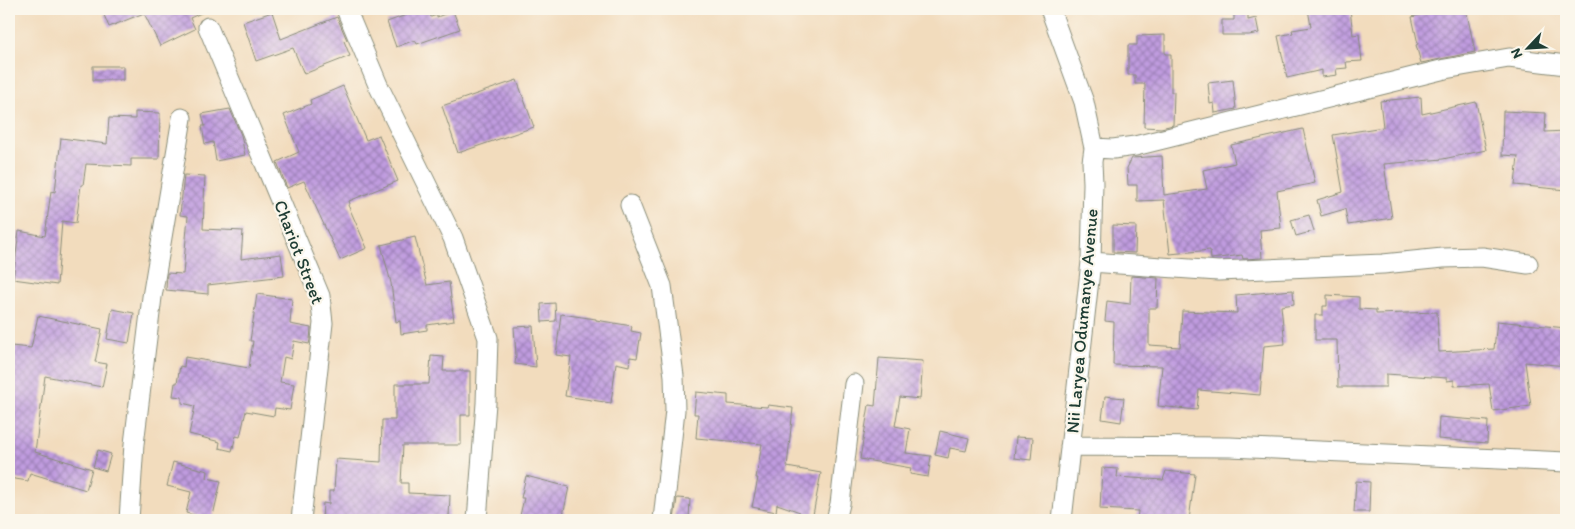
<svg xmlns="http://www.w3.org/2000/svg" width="1575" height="529" viewBox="0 0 1575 529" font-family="Itim,sans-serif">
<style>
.building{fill:url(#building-cross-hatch)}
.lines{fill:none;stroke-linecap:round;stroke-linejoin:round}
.minor-casing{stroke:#888c78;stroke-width:21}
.minor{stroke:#fff;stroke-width:19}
.labels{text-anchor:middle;stroke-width:4.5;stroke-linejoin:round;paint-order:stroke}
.street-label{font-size:18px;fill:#1f3d34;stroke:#fbf7ec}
</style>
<defs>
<pattern id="building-cross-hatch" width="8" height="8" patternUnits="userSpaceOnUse" patternTransform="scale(1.25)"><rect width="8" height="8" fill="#c09bdf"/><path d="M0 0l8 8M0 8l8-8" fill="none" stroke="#9b80b6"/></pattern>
</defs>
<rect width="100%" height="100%" fill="#fbf7ec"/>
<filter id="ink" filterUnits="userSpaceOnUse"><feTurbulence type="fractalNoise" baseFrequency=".02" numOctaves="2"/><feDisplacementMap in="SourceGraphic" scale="10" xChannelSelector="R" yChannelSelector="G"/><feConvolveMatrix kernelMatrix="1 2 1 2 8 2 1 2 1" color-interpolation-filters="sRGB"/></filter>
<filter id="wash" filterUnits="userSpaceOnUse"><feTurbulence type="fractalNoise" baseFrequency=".0096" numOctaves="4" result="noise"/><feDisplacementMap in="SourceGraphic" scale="20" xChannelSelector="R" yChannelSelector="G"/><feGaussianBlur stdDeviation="1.12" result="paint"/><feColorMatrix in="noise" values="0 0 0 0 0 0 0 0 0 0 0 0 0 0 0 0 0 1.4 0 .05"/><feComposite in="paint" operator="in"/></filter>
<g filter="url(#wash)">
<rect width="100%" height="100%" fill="#f2dcbd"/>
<g id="blocks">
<path class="building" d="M120,9H210L190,18L195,29L160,46L144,13L109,27L104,15Z
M407,9H428L431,17L437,15V17L453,11L460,29L417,44L415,40L396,47L387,22L409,14Z
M1234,9H1248V20L1256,18L1259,33L1249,35H1222V20H1234Z
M1308,9H1350L1353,35L1359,34L1362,61L1346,62L1347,68L1336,69L1337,75L1322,77V70L1287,78L1278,36L1293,33L1292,30L1311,27Z
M1443,9H1466L1475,52L1421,63L1416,45L1418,44L1412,17Z
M272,12L281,39L337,17L347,40L344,41L350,56L304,74L293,48L256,61L243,22Z
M1165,35V54H1171V92H1174L1173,125L1161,128L1144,127L1145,84H1135V75H1128V45H1137V36Z
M93,66H123V80H93Z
M517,80L534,127L458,153L442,106Z
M1233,80L1236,109L1215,113L1214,103L1210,104L1208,83Z
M343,86L366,140L379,135L398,181L349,201L350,204L348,205L367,248L340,260L304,181L287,188L277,162L299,152L284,115L311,104L310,100Z
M1421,97L1422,114L1476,102L1486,150L1443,159L1384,164L1392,218L1348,225L1345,209L1321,216L1317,200L1343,192L1333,135L1383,127L1380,101Z
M230,109L241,135L245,155L216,161L213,142L205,144L202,126H205L202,114Z
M1503,111L1546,113L1545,132L1566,131V190L1515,185L1518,156L1502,155Z
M135,112L160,113L159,159H131V166L86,164L83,185H81L76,223L62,221L57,285L13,279L19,231L45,236L51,191L55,192L61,138L107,144L109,118L135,119Z
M1303,129L1315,183L1277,191L1281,228L1260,230L1262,258L1243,259L1242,255L1211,259L1210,250L1170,254L1164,200L1137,201V185H1128L1127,168L1132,158L1162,156L1164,195L1207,189L1203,170L1235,163L1231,145Z
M184,175L205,176L203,229L243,231L241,259L281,254L284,276L208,285V294L166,290L167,273L183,274L188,216L180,215Z
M1309,215L1314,231L1296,236L1291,220Z
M1113,225L1136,226L1135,253L1113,252Z
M415,237L427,285L449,282L454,321L427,325V330L401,334L400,321L396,322L391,283L381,245Z
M1131,276L1158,278L1157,308H1149V345L1180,347L1182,311L1237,313L1236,295L1293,290L1294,304L1281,306L1285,344L1264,346L1260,395L1199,390L1197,410L1158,406L1162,366L1113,365L1114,322L1105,321L1107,301L1130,304Z
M257,294L292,299L290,324L311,328L310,340L309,344L294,341L291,359L284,357L280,382L294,384L290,410L275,408L274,416L246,411L240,437L236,436L232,451L219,448L220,442L189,434L195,406L182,403V397L173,396L175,383H177L180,366L184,367L185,357L249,368L253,341H250Z
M1327,295L1359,297V309L1376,310V314L1437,312L1439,352L1494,349L1497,321L1566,328V366L1525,362L1531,406L1493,411L1489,384L1454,386V380L1447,381V378L1386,374V387H1338L1337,340H1315V315H1323V306H1327Z
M555,303L556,321L542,322L541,304Z
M112,309L134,313L129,343L107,339Z
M561,314L596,319V320L632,326L631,331L641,333L637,358L630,357L629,366L616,363L611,403L565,396L571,357L556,355Z
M38,316L102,329L95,362L107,364L102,387L45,376L35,452L92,469L86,490L30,473L28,481L9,478V373L11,346L31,348Z
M533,326L536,367L515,364L516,355L514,327Z
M431,356L444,357L443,371H470V415H461V445H403L401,483H408V493L450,495L449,517L414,516V520H322L323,503L329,504V491H334L336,459L381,462L382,420H395V384H429Z
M879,358L923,361L920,399L900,397L895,426L910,429L906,453L931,456L928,477L910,474L911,468L860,459L869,405L875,406Z
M696,392L728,395V404L767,407L768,405L793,408L787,467L821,473L812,520H798L800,512L777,504L776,512L752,507L758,478H756L762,444L696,438L698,414H694Z
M1105,396L1124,398L1121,422L1102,419Z
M1439,417L1488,421L1487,443L1438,439Z
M940,431L969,438L966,451L950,448L948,458L935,455Z
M1016,437L1033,438L1031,460L1014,458Z
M98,450L111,454L106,471L93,467Z
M173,462L208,471L207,478L221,481L212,520L186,513L191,492L167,486Z
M1102,468L1118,469L1117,477L1163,480L1166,471L1195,474L1189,520H1137L1138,511L1100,509Z
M526,476L569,487L562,520H519L524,498H521Z
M1356,481L1370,482L1369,512H1354Z
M677,498L690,499L689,520H674Z"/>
</g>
</g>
<g filter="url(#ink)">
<use href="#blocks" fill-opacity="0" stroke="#888c78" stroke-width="1"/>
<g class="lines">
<defs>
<path id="minor" d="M346,9L378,85L453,238L488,338L486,403L477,520
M1050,9L1084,102L1094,148L1092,162L1093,183L1091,262L1062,520
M208,27L320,296L323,323L301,520
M1094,148L1113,149L1135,146L1445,69L1509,58L1566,65
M630,205L662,286L674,376L675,410L663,520
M1091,262L1218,271L1383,264L1443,258L1482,257L1528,264
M1070,446L1230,447L1566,462
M129,520L134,444L152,297L182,118
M836,520L840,504L854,384"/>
</defs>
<use href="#minor" class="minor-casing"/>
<use href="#minor" class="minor"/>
</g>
</g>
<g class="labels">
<g class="street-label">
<text transform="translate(299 252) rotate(69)" y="6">Chariot Street</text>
<text transform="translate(1082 321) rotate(-85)" y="6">Nii Laryea Odumanye Avenue</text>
</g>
</g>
<rect width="1575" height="529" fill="none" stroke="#fbf7ec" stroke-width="30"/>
<g transform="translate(1528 48) rotate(245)" stroke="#fbf7ec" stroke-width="4" paint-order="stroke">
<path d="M0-4L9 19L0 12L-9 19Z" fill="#1f3d34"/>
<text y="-8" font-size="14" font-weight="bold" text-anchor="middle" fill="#1f3d34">N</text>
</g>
</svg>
